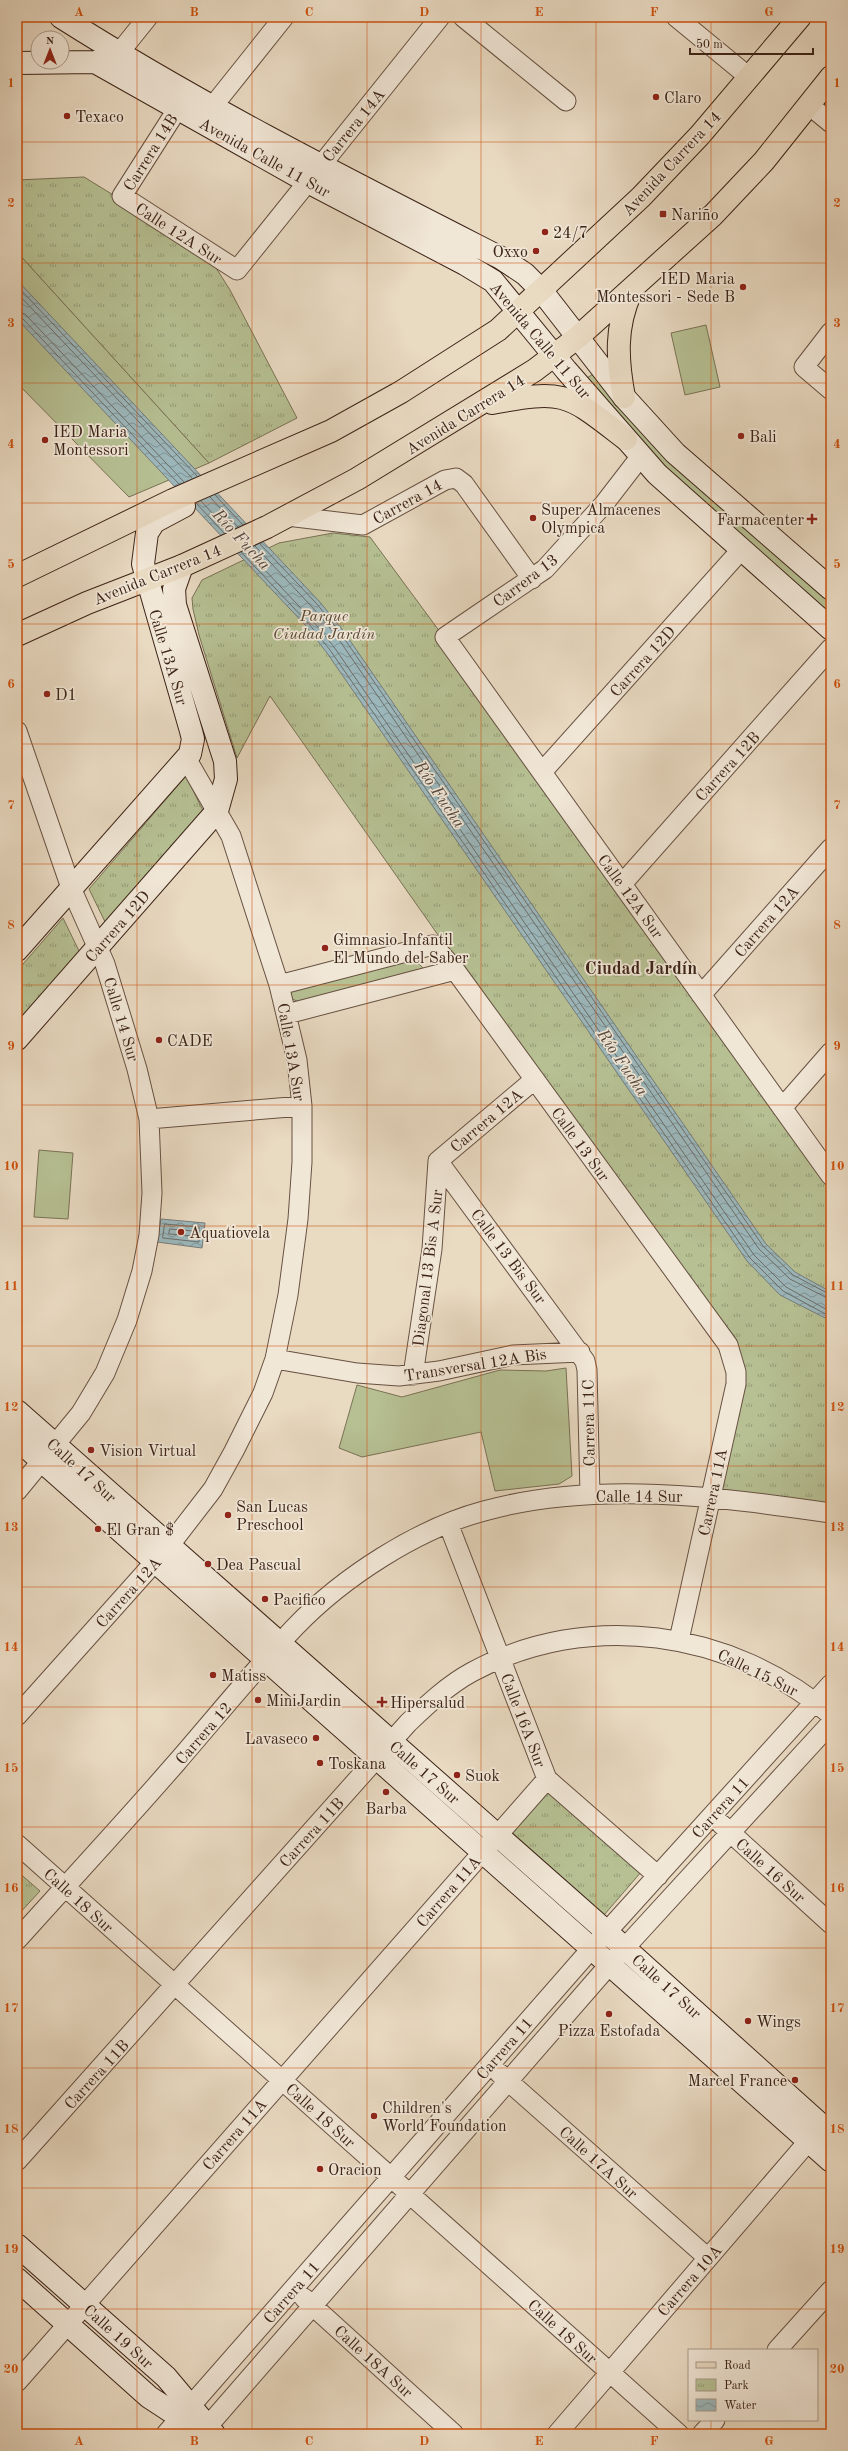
<svg xmlns="http://www.w3.org/2000/svg" width="848" height="2451" viewBox="0 0 848 2451" font-family="'Old Standard TT',serif">
<style>
.grass{fill:#b6c093;stroke:#797255}
.park{fill:url(#park-tufts);stroke:#797255}
.water{fill:url(#water-waves);stroke:#767c7b}
.lines{fill:none;stroke-linecap:round;stroke-linejoin:round}
.shore{stroke:#6c6e6a;stroke-width:1}
.street-casing{stroke:#675142;stroke-width:21}
.secondary-casing{stroke:#3c2317;stroke-width:24}
.primary-casing{stroke:#3c2317;stroke-width:24}
.street{stroke:#f1e7d7;stroke-width:19}
.secondary{stroke:#f1e7d7;stroke-width:22}
.primary{stroke:#e9dac2;stroke-width:22}
.grid{fill:none;stroke:#ce510e;stroke-width:1;stroke-opacity:0.55}
.poi-dot{fill:#8f2418;stroke:#f1e7d7;stroke-width:1.5}
.labels{text-anchor:middle;stroke-width:3.5;stroke-linejoin:round;paint-order:stroke}
.poi-label{font-size:16px;fill:#3c2317;stroke:#f1e7d7;text-anchor:start}
.street-label{font-size:16px;fill:#3c2317;stroke:#f1e7d7}
.park-label{font-size:16px;font-style:italic;fill:#5a4a36;stroke:#f1e7d7}
.water-label{font-size:17px;font-style:italic;fill:#544840;stroke:#f1e7d7}
.quarter-label{font-size:18px;font-weight:bold;fill:#3c2317;stroke:#f1e7d7}
.neatline{fill:none;stroke:#ce510e;stroke-width:1.5}
.grid-label{font-size:13px;text-anchor:middle;font-weight:bold;fill:#ce510e}
</style>
<defs>
<pattern id="park-tufts" width="24" height="20" patternUnits="userSpaceOnUse"><rect width="24" height="20" fill="#b6c093"/><path d="M3 7l-1-3M5 7V3M7 7l1-3M15 17l-1-3M17 17v-4M19 17l1-3" fill="none" stroke="#959c77"/></pattern>
<pattern id="water-waves" width="16" height="10" patternUnits="userSpaceOnUse"><rect width="16" height="10" fill="#9cb8bd"/><path d="M0 5q4-4 8 0t8 0" fill="none" stroke="#809599"/></pattern>
</defs>
<rect width="100%" height="100%" fill="#e9dac2"/>
<filter id="stains"><feTurbulence type="fractalNoise" baseFrequency=".005" numOctaves="4"/><feColorMatrix values="0 0 0 0 .2 0 0 0 0 .09 0 0 0 0 .02 0 0 0 .5 -.17"/></filter>
<radialGradient id="worn" r=".72"><stop offset=".6" stop-color="#630" stop-opacity="0"/><stop offset="1" stop-color="#630" stop-opacity=".3"/></radialGradient>
<path class="grass" d="M17,252L209,463L129,497L17,383Z
M706,325L720,387L685,395L671,333Z
M593,374L831,599V620L687,494L587,378Z
M409,961L419,964L424,969L299,1002L290,998L291,992L295,988Z
M39,1150L73,1153L68,1219L34,1217Z
M566,1368L572,1476L559,1484L495,1491L481,1432L362,1457L339,1448L357,1385L402,1397L500,1370L546,1371Z"/>
<path class="park" d="M84,177L206,252L230,290L297,418L209,463L17,252V180Z
M333,533L370,537L443,636L653,944L831,1191V1506L722,1490L743,1389L741,1366L270,696L237,758L199,635L193,609L192,598L202,580L279,543Z
M186,776L207,819L109,930L89,889Z
M63,918L82,957L17,1028V971Z
M547,1790L642,1871L604,1915L509,1834Z
M17,1871L40,1891L17,1916Z"/>
<path class="water" d="M17,280L319,601L342,629L766,1244L795,1272L831,1292V1321L780,1295L747,1261L327,653L306,626L17,319Z
M161,1219L205,1223L202,1248L157,1242Z"/>
<g class="lines">
<path class="shore" d="M17,286L197,476
M17,293L192,478
M17,311L25,314L184,482
M17,316L22,318L179,484
M215,495L243,525
M210,497L238,527
M201,501L229,531
M196,503L224,533
M260,544L316,603L339,631L763,1246L793,1275L831,1295
M255,546L312,607L335,634L759,1249L790,1279L831,1300
M246,550L313,621L334,647L754,1255L786,1287L831,1312
M241,552L309,624L330,650L750,1258L783,1291L831,1317
M165,1224L199,1227V1242L163,1238Z
M170,1229L193,1231L194,1236L169,1234Z"/>
<defs>
<path id="street" d="M463,17L566,101
M676,17L749,77
M119,53L148,17
M809,105L831,123
M213,106L284,17
M178,108L122,196L237,270L440,17
M831,332L804,367L831,390
M641,456L604,504L545,569L445,637L831,1176
M287,516L363,525L445,480L456,478L464,484L532,579
M17,731L71,888L105,964L137,1069L149,1119L152,1193L149,1235L142,1271L127,1320L105,1373L81,1413L17,1491
M542,772L741,550
M622,884L831,648
M279,985L433,945L455,970L728,1345L736,1372V1384L679,1640
M701,995L831,848
M287,1014L455,970
M782,1108L831,1052
M149,1119L302,1106
M438,1161L585,1361L587,1370L590,1495
M438,1161L534,1080
M275,1359L357,1373L399,1376L439,1371L513,1355L580,1352
M413,1375L432,1249L438,1161
M448,1523L547,1779L658,1876
M17,1716L169,1546L213,1489L234,1451L263,1393L275,1359L288,1295L298,1219L302,1162V1106L297,1060L279,985L231,836L186,758
M721,1824L831,1924
M17,1844L679,2434
M17,1940C70,1881 125,1822 177,1762C216,1717 254,1670 295,1627C343,1577 417,1529 484,1511C595,1480 720,1497 831,1513
M499,2073L708,2258
M17,2161L408,1723C428,1704 448,1685 472,1672C588,1609 731,1630 831,1715
M304,2298L454,2434
M777,2350L831,2290
M17,2382L547,1779
M166,2434L592,1948L831,1684
M201,2434L610,1964L831,1723
M557,2434L818,2130
M702,2434L715,2420"/>
<path id="secondary" d="M61,17C203,107 352,182 501,258L525,274L541,290L624,397L675,453L831,589
M95,62L308,182L465,264L493,281L566,370L657,474L831,629
M17,63L95,62L109,59
M17,950L190,754L193,739L191,731L143,564L147,533L154,522L184,506
M17,1039L217,811L226,779L225,761L175,605L174,589L182,566
M17,1411L599,1925L831,2134
M17,1439L831,2161
M17,2245L166,2377L214,2434
M17,2279L149,2397L201,2431"/>
<path id="primary" d="M624,397C617,360 615,327 631,292
M492,403C567,389 567,394 626,439
M17,576L173,500L331,431L401,392L498,330L641,197L700,135L800,17
M17,635L87,603L182,566L267,527L357,479L535,370L578,337L713,215L764,161L831,77"/>
</defs>
<use href="#street" class="street-casing"/>
<use href="#secondary" class="secondary-casing"/>
<use href="#primary" class="primary-casing"/>
<use href="#street" class="street"/>
<use href="#secondary" class="secondary"/>
<use href="#primary" class="primary"/>
</g>
<path class="grid" d="M137,17V2434M252,17V2434M367,17V2434M481,17V2434M596,17V2434M711,17V2350M17,142H831M17,263H831M17,383H831M17,503H831M17,624H831M17,744H831M17,864H831M17,985H831M17,1105H831M17,1226H831M17,1346H831M17,1466H831M17,1587H831M17,1707H831M17,1827H831M17,1948H831M17,2068H831M17,2188H831M17,2309H831M711,2420V2434"/>
<g class="poi-dot">
<circle cx="656" cy="97" r="4"/>
<circle cx="67" cy="116" r="4"/>
<rect x="659" y="210" width="8" height="8" rx="2"/>
<circle cx="545" cy="232" r="4"/>
<circle cx="536" cy="251" r="4"/>
<circle cx="743" cy="287" r="4"/>
<circle cx="741" cy="436" r="4"/>
<circle cx="45" cy="440" r="4"/>
<circle cx="533" cy="518" r="4"/>
<path d="M810 513h4v4h4v4h-4v4h-4v-4h-4v-4h4z"/>
<circle cx="47" cy="694" r="4"/>
<circle cx="325" cy="948" r="4"/>
<circle cx="159" cy="1040" r="4"/>
<circle cx="181" cy="1232" r="4"/>
<circle cx="91" cy="1450" r="4"/>
<circle cx="228" cy="1515" r="4"/>
<circle cx="98" cy="1529" r="4"/>
<circle cx="208" cy="1564" r="4"/>
<circle cx="265" cy="1599" r="4"/>
<circle cx="213" cy="1675" r="4"/>
<circle cx="258" cy="1700" r="4"/>
<path d="M380 1696h4v4h4v4h-4v4h-4v-4h-4v-4h4z"/>
<circle cx="316" cy="1738" r="4"/>
<circle cx="320" cy="1763" r="4"/>
<circle cx="457" cy="1775" r="4"/>
<circle cx="386" cy="1792" r="4"/>
<circle cx="609" cy="2014" r="4"/>
<circle cx="748" cy="2021" r="4"/>
<circle cx="795" cy="2080" r="4"/>
<circle cx="374" cy="2116" r="4"/>
<circle cx="320" cy="2169" r="4"/>
</g>
<g class="labels">
<g class="poi-label">
<text x="664" y="103">Claro</text>
<text x="75" y="122">Texaco</text>
<text x="671" y="220">Nariño</text>
<text x="553" y="238">24/7</text>
<text x="528" y="257" text-anchor="end">Oxxo</text>
<text x="735" y="284" text-anchor="end">IED Maria<tspan x="735" dy="18">Montessori - Sede B</tspan></text>
<text x="53" y="437">IED Maria<tspan x="53" dy="18">Montessori</tspan></text>
<text x="749" y="442">Bali</text>
<text x="541" y="515">Super Almacenes<tspan x="541" dy="18">Olympica</tspan></text>
<text x="804" y="525" text-anchor="end">Farmacenter</text>
<text x="55" y="700">D1</text>
<text x="333" y="945">Gimnasio Infantil<tspan x="333" dy="18">El Mundo del Saber</tspan></text>
<text x="167" y="1046">CADE</text>
<text x="189" y="1238">Aquatiovela</text>
<text x="99" y="1456">Vision Virtual</text>
<text x="236" y="1512">San Lucas<tspan x="236" dy="18">Preschool</tspan></text>
<text x="106" y="1535">El Gran $</text>
<text x="216" y="1570">Dea Pascual</text>
<text x="273" y="1605">Pacifico</text>
<text x="221" y="1681">Matiss</text>
<text x="266" y="1706">MiniJardin</text>
<text x="390" y="1708">Hipersalud</text>
<text x="308" y="1744" text-anchor="end">Lavaseco</text>
<text x="328" y="1769">Toskana</text>
<text x="465" y="1781">Suok</text>
<text x="386" y="1814" text-anchor="middle">Barba</text>
<text x="756" y="2027">Wings</text>
<text x="609" y="2036" text-anchor="middle">Pizza Estofada</text>
<text x="787" y="2086" text-anchor="end">Marcel France</text>
<text x="382" y="2113">Children's<tspan x="382" dy="18">World Foundation</tspan></text>
<text x="328" y="2175">Oracion</text>
</g>
<g class="street-label">
<text transform="translate(353 125) rotate(-51)" y="6">Carrera 14A</text>
<text transform="translate(150 152) rotate(-58)" y="6">Carrera 14B</text>
<text transform="translate(265 157) rotate(29)" y="6">Avenida Calle 11 Sur</text>
<text transform="translate(671 163) rotate(-47)" y="6">Avenida Carrera 14</text>
<text transform="translate(179 233) rotate(33)" y="6">Calle 12A Sur</text>
<text transform="translate(541 340) rotate(50)" y="6">Avenida Calle 11 Sur</text>
<text transform="translate(465 414) rotate(-32)" y="6">Avenida Carrera 14</text>
<text transform="translate(407 501) rotate(-29)" y="6">Carrera 14</text>
<text transform="translate(157 574) rotate(-22)" y="6">Avenida Carrera 14</text>
<text transform="translate(525 580) rotate(-37)" y="6">Carrera 13</text>
<text transform="translate(169 657) rotate(73)" y="6">Calle 13A Sur</text>
<text transform="translate(642 661) rotate(-48)" y="6">Carrera 12D</text>
<text transform="translate(727 766) rotate(-48)" y="6">Carrera 12B</text>
<text transform="translate(631 896) rotate(54)" y="6">Calle 12A Sur</text>
<text transform="translate(766 921) rotate(-49)" y="6">Carrera 12A</text>
<text transform="translate(117 926) rotate(-49)" y="6">Carrera 12D</text>
<text transform="translate(122 1019) rotate(73)" y="6">Calle 14 Sur</text>
<text transform="translate(292 1052) rotate(80)" y="6">Calle 13A Sur</text>
<text transform="translate(486 1120) rotate(-40)" y="6">Carrera 12A</text>
<text transform="translate(581 1144) rotate(54)" y="6">Calle 13 Sur</text>
<text transform="translate(509 1256) rotate(53)" y="6">Calle 13 Bis Sur</text>
<text transform="translate(427 1268) rotate(-83)" y="6">Diagonal 13 Bis A Sur</text>
<text transform="translate(475 1364) rotate(-9)" y="6">Transversal 12A Bis</text>
<text transform="translate(588 1423) rotate(-91)" y="6">Carrera 11C</text>
<text transform="translate(82 1470) rotate(42)" y="6">Calle 17 Sur</text>
<text transform="translate(712 1492) rotate(-78)" y="6">Carrera 11A</text>
<text x="639" y="1502">Calle 14 Sur</text>
<text transform="translate(128 1592) rotate(-48)" y="6">Carrera 12A</text>
<text transform="translate(758 1672) rotate(26)" y="6">Calle 15 Sur</text>
<text transform="translate(524 1720) rotate(69)" y="6">Calle 16A Sur</text>
<text transform="translate(203 1733) rotate(-49)" y="6">Carrera 12</text>
<text transform="translate(425 1772) rotate(41)" y="6">Calle 17 Sur</text>
<text transform="translate(720 1807) rotate(-48)" y="6">Carrera 11</text>
<text transform="translate(311 1832) rotate(-48)" y="6">Carrera 11B</text>
<text transform="translate(771 1870) rotate(42)" y="6">Calle 16 Sur</text>
<text transform="translate(448 1891) rotate(-49)" y="6">Carrera 11A</text>
<text transform="translate(79 1900) rotate(42)" y="6">Calle 18 Sur</text>
<text transform="translate(667 1986) rotate(42)" y="6">Calle 17 Sur</text>
<text transform="translate(504 2048) rotate(-49)" y="6">Carrera 11</text>
<text transform="translate(96 2074) rotate(-48)" y="6">Carrera 11B</text>
<text transform="translate(321 2115) rotate(42)" y="6">Calle 18 Sur</text>
<text transform="translate(234 2134) rotate(-49)" y="6">Carrera 11A</text>
<text transform="translate(599 2162) rotate(42)" y="6">Calle 17A Sur</text>
<text transform="translate(689 2280) rotate(-49)" y="6">Carrera 10A</text>
<text transform="translate(291 2292) rotate(-49)" y="6">Carrera 11</text>
<text transform="translate(563 2331) rotate(42)" y="6">Calle 18 Sur</text>
<text transform="translate(119 2336) rotate(42)" y="6">Calle 19 Sur</text>
<text transform="translate(374 2361) rotate(42)" y="6">Calle 18A Sur</text>
</g>
<g class="park-label">
<text x="324" y="621">Parque<tspan x="324" dy="18">Ciudad Jardín</tspan></text>
</g>
<g class="water-label">
<text transform="translate(242 539) rotate(47)" y="6">Río Fucha</text>
<text transform="translate(440 794) rotate(56)" y="6">Río Fucha</text>
<text transform="translate(623 1062) rotate(56)" y="6">Río Fucha</text>
</g>
<g class="quarter-label">
<text x="641" y="974">Ciudad Jardín</text>
</g>
</g>
<rect width="848" height="2451" fill="none" stroke="#e9dac2" stroke-width="44"/>
<rect x="688" y="2349" width="130" height="72" fill="#f1e7d7" stroke="#a9998a"/>
<rect x="696" y="2362" width="20" height="6" fill="#e9dac2" stroke="#a9998a"/>
<text x="724" y="2369" font-size="12" fill="#3c2317">Road</text>
<rect x="696" y="2379" width="20" height="12" fill="url(#park-tufts)" stroke="#a9998a"/>
<text x="724" y="2389" font-size="12" fill="#3c2317">Park</text>
<rect x="696" y="2399" width="20" height="12" fill="url(#water-waves)" stroke="#a9998a"/>
<text x="724" y="2409" font-size="12" fill="#3c2317">Water</text>
<g transform="translate(50 50)"><circle r="19" fill="#f1e7d7" stroke="#a9998a"/>
<path d="M0-3L7 15L0 10L-7 15Z" fill="#8f2418"/>
<text y="-6" font-size="11" font-weight="bold" text-anchor="middle" fill="#3c2317">N</text>
</g>
<path d="M690 48v6h123v-6" fill="none" stroke="#3c2317" stroke-width="2"/>
<text x="696" y="48" font-size="12" fill="#3c2317" stroke="#f1e7d7" stroke-width="3" paint-order="stroke">50 m</text>
<rect x="22" y="22" width="804" height="2407" class="neatline"/>
<g class="grid-label">
<text x="79" y="16">A</text>
<text x="194" y="16">B</text>
<text x="309" y="16">C</text>
<text x="424" y="16">D</text>
<text x="539" y="16">E</text>
<text x="654" y="16">F</text>
<text x="769" y="16">G</text>
<text x="11" y="87">1</text>
<text x="837" y="87">1</text>
<text x="11" y="207">2</text>
<text x="837" y="207">2</text>
<text x="11" y="327">3</text>
<text x="837" y="327">3</text>
<text x="11" y="448">4</text>
<text x="837" y="448">4</text>
<text x="11" y="568">5</text>
<text x="837" y="568">5</text>
<text x="11" y="688">6</text>
<text x="837" y="688">6</text>
<text x="11" y="809">7</text>
<text x="837" y="809">7</text>
<text x="11" y="929">8</text>
<text x="837" y="929">8</text>
<text x="11" y="1050">9</text>
<text x="837" y="1050">9</text>
<text x="11" y="1170">10</text>
<text x="837" y="1170">10</text>
<text x="11" y="1290">11</text>
<text x="837" y="1290">11</text>
<text x="11" y="1411">12</text>
<text x="837" y="1411">12</text>
<text x="11" y="1531">13</text>
<text x="837" y="1531">13</text>
<text x="11" y="1651">14</text>
<text x="837" y="1651">14</text>
<text x="11" y="1772">15</text>
<text x="837" y="1772">15</text>
<text x="11" y="1892">16</text>
<text x="837" y="1892">16</text>
<text x="11" y="2012">17</text>
<text x="837" y="2012">17</text>
<text x="11" y="2133">18</text>
<text x="837" y="2133">18</text>
<text x="11" y="2253">19</text>
<text x="837" y="2253">19</text>
<text x="11" y="2373">20</text>
<text x="837" y="2373">20</text>
<text x="79" y="2445">A</text>
<text x="194" y="2445">B</text>
<text x="309" y="2445">C</text>
<text x="424" y="2445">D</text>
<text x="539" y="2445">E</text>
<text x="654" y="2445">F</text>
<text x="769" y="2445">G</text>
</g>
<rect width="100%" height="100%" filter="url(#stains)"/>
<rect width="100%" height="100%" fill="url(#worn)"/>
</svg>
